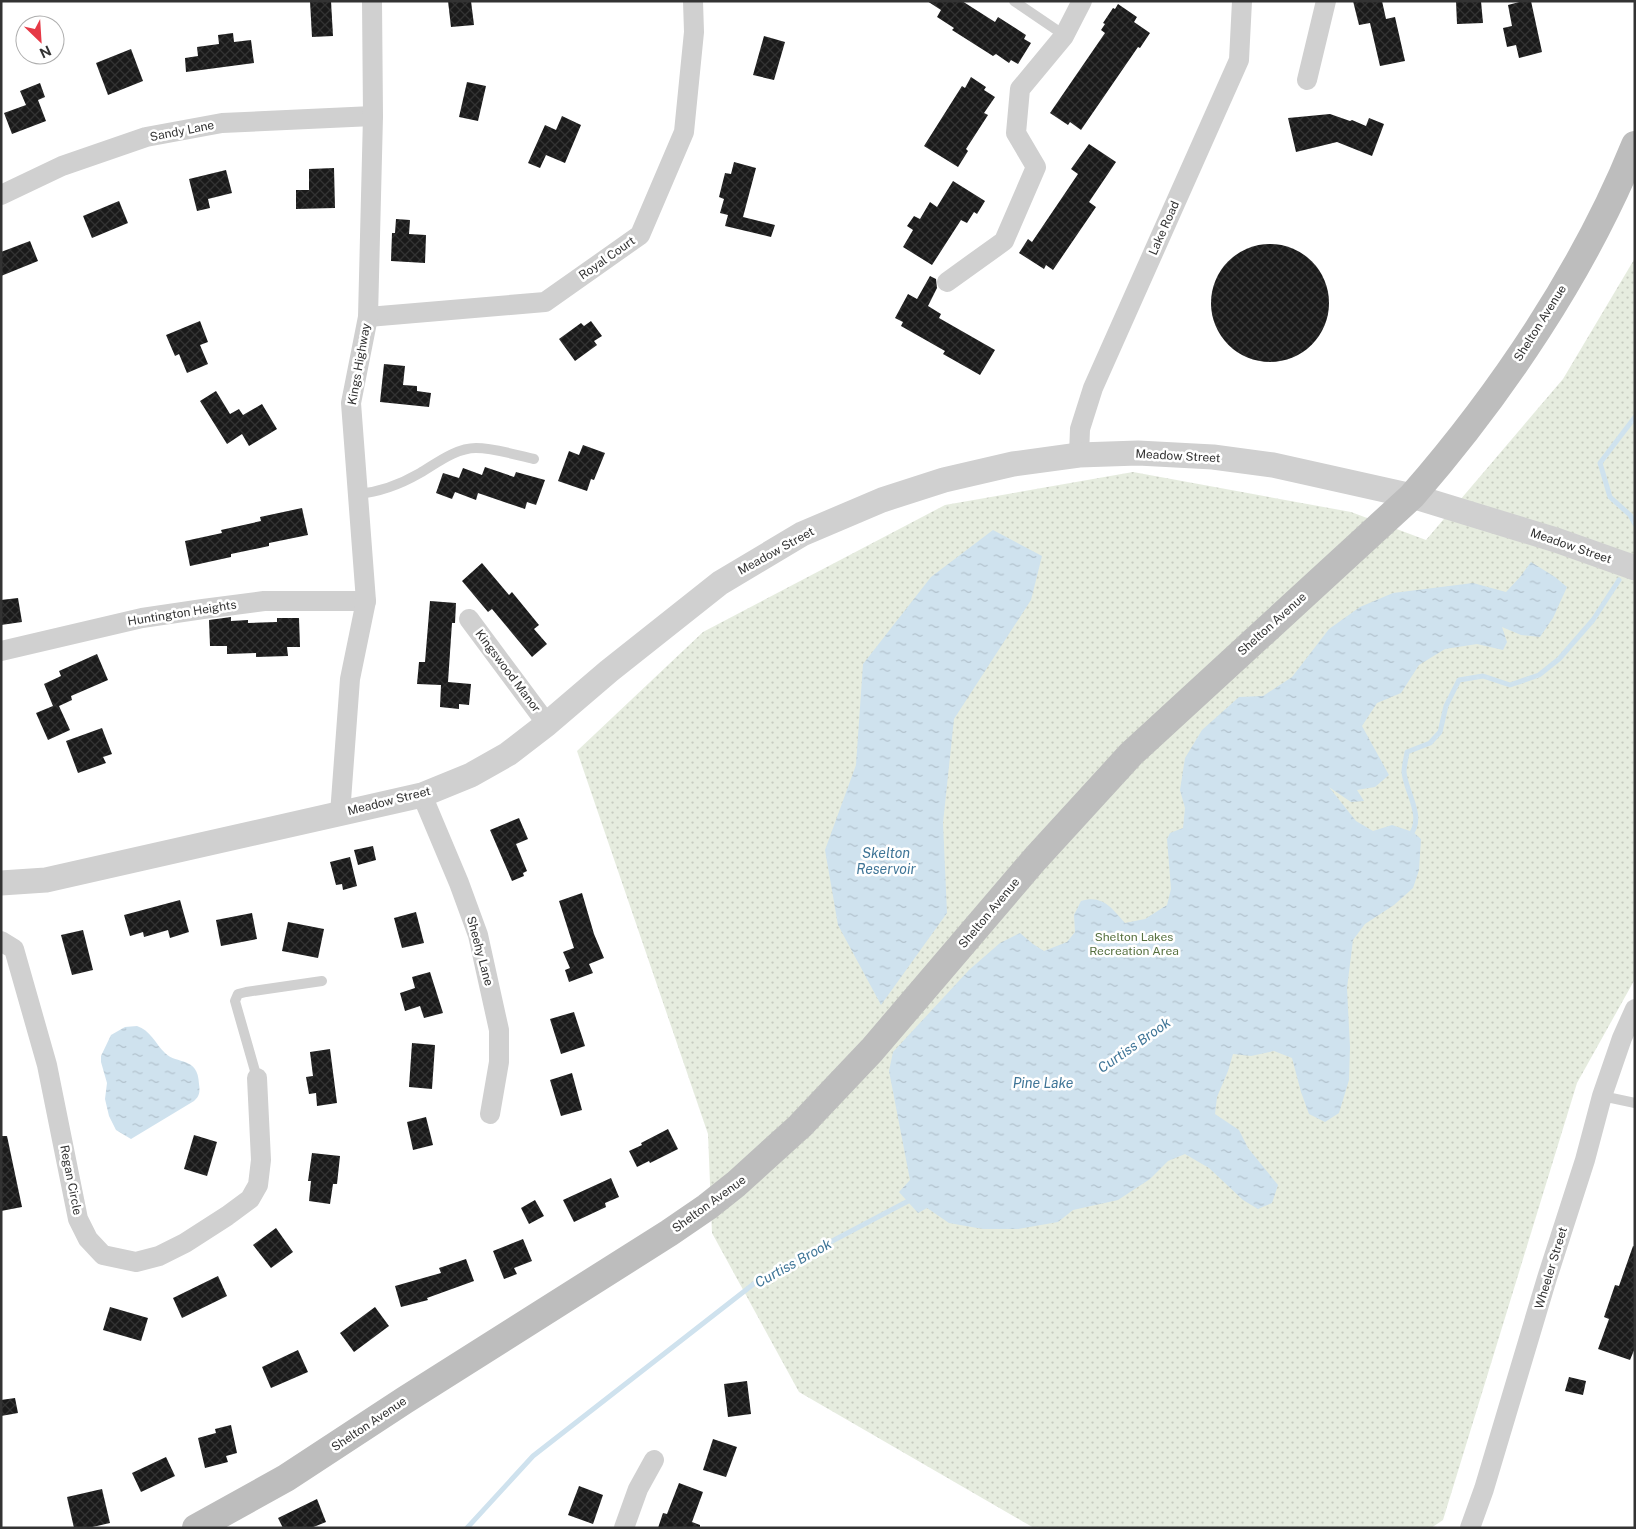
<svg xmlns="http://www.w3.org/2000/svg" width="1636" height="1529" viewBox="0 0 1636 1529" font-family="'Public Sans',sans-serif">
<defs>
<pattern id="park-dots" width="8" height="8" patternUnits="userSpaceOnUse" patternTransform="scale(1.25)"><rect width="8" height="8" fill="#e6ecdf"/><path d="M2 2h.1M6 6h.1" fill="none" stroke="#c6cbc0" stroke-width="1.8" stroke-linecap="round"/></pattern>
<pattern id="water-ripples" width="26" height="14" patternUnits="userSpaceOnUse" patternTransform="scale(1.25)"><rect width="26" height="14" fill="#cfe2ee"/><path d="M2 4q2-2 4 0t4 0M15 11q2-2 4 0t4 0" fill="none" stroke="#b2c2cd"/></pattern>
<pattern id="building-cross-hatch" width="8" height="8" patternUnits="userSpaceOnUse" patternTransform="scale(1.25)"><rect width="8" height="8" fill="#1a1a1a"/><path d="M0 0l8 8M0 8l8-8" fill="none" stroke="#333"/></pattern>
</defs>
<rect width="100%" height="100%" fill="#fff"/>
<path fill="url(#park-dots)" d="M1635,258V979L1577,1083L1443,1520L1431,1528H1034L799,1392L712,1233L708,1134L577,751L703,632L945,505L1133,472L1351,512L1426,540L1563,379Z"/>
<g fill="url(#water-ripples)">
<path d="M993,530L1042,556L1031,600L954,719L943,823L947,913L881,1005L838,925L825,850L856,765L863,664L931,577Z"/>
<path d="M1531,562L1555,577L1567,587L1553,618L1540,637L1521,635L1502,627L1507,642L1503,650L1477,644L1445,649L1419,665L1401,693L1377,703L1362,726L1389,775L1375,787L1357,790L1364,801L1351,802L1329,787L1356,821L1373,831L1392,825L1413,832L1421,839L1419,870L1413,888L1394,905L1365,924L1353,940L1347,988L1350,1047L1349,1080L1339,1113L1325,1122L1309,1114L1301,1092L1292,1058L1274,1051L1251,1056L1233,1054L1228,1071L1217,1097L1215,1114L1239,1130L1248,1148L1278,1185L1272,1203L1258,1209L1243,1200L1209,1168L1185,1154L1168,1161L1150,1179L1118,1200L1073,1210L1058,1222L1018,1229H983L949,1223L927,1208L918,1213L899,1192L910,1180L889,1071L893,1052L969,970L1000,943L1020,933L1033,944L1044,951L1067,942L1075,932L1074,915L1081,901C1102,894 1112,908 1125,923L1145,919L1167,905L1171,889L1167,839L1170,833L1183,828L1185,808L1180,790L1185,758L1202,730L1239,697L1263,696L1292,677L1329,629L1360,607L1393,593L1473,583L1506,592L1520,577Z"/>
<path d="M137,1026C150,1030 155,1043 165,1053C177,1065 198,1056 199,1084C200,1091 200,1096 194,1101L131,1139L116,1130L109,1116L105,1099L107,1083L101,1062V1056L111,1035L125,1027Z"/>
</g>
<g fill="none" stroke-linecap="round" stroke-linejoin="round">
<g stroke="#cfe2ee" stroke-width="5">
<path d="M1635,417L1600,463L1610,497L1630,515L1635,524"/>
<path d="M1409,837C1426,817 1406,794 1404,772C1404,766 1406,759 1407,752L1430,743L1440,732L1446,706L1459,680L1483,676L1510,685L1539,675L1559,659L1593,620L1619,580"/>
<path d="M467,1528L533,1456L760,1279L914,1198"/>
</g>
</g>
<g fill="url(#building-cross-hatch)">
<path d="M310,1H331L333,36L312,37Z"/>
<path d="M448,1H471L474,25L451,27Z"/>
<path d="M927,1H962L995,22L998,17L1026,35L1024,39L1031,43L1018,64L1011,60L1009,63L996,54L993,56L952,30L954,28L937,17L941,10Z"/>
<path d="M1353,1H1382L1386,19L1395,17L1405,61L1380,66L1370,23L1359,25Z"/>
<path d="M1456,1H1481L1483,23L1457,24Z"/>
<path d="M1523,1H1531L1542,52L1519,58L1516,45L1507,47L1503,28L1512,26L1508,5Z"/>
<path d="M1118,4L1137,17L1134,22L1150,33L1140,48L1138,47L1081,130L1070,122L1068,125L1050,113L1105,33L1101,30L1105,24L1103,23L1113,8L1115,9Z"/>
<path d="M233,33L234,42L251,40L254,63L186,72L185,58L198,56L197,47L219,44L218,35Z"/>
<path d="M764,36L785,42L774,80L753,75Z"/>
<path d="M131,49L143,81L108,95L96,63Z"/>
<path d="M971,77L986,87L984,90L995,97L984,113L988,115L966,149L968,151L958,167L924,146L962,86L965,88Z"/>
<path d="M467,82L486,86L478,121L459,117Z"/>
<path d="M40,83L45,97L38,100L46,121L12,134L4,113L26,105L20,91Z"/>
<path d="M1330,114L1350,121L1352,120L1366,126L1369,118L1384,124L1372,156L1337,142L1296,152L1288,118Z"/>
<path d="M562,116L581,125L565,163L546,155L540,168L528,163L545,125L556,130Z"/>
<path d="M1089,144L1116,162L1089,202L1096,207L1053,270L1046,265L1044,269L1019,253L1028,239L1032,242L1078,174L1071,169Z"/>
<path d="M734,162L756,168L743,217L775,225L771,237L725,226L728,215L720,213L724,199L719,197L725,173L731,174Z"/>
<path d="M334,168L335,208L296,209V190H309V169Z"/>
<path d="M226,170L232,193L208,199L210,208L197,211L189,179Z"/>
<path d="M953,181L985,201L977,214L974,212L967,223L961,220L932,265L903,247L913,230L907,226L914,216L920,219L930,202L937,207Z"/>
<path d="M119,201L128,223L92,238L83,216Z"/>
<path d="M396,219L410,220L409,234L426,235L425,263L391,261L392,233H395Z"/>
<path d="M30,241L38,261L1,276V252Z"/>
<circle cx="1270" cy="303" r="59"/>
<path d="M930,276L936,279L937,288L928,306L941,314L939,318L995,350L980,375L943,354L945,351L901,326L903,322L895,318L908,294L917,299Z"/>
<path d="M200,321L208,342L200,345L208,364L187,373L179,354L175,356L166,335Z"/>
<path d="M591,321L602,336L594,341L597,345L575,361L559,339L581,323L584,326Z"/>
<path d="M384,364L405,366L403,385L417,386V391L431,393L429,407L380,402Z"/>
<path d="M216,391L230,414L239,409L243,415L262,404L277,429L249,446L242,434L227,444L200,401Z"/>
<path d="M583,445L605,453L594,480L591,479L587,491L558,481L569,451L579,455Z"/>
<path d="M485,467L514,477L516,472L545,480L536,505L527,502L525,509L478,493L476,500L455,492L452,499L436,493L443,473L459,478L463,468L482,475Z"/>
<path d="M302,508L308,535L269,543V546L231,554V557L190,566L185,541L222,533L221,530L261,521L260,517Z"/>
<path d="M482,563L509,595L512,592L539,625L534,629L547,644L532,657L492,609L488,612L462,581Z"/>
<path d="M18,598L22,622L1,625V600Z"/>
<path d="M430,601L456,603L455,623H452L448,682L471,684L469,705L459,704V709L440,707L441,685L417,684L419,662H425Z"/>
<path d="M231,617V621L248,620V623L277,622V618H299L300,647H287L288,656L256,657V653L227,654V646H210L209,620Z"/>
<path d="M97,654L108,680L71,696L72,700L59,706L70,730L48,740L36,713L53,706L44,684L61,676L59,671Z"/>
<path d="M102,728L112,754L103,757L106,763L78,773L66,741Z"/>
<path d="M519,818L528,839L516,844L527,871L523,873L524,876L512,881L490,830Z"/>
<path d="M373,846L376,860L358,865L354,850Z"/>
<path d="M350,857L357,886L343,890L342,884L336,885L330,862Z"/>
<path d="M582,893L594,934L604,958L589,964L593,973L569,982L565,970L570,968L563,952L574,948L559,901Z"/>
<path d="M180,900L189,932L170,938L168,930L144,937L143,932L130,936L124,915Z"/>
<path d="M416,912L424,943L402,948L394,918Z"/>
<path d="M252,913L257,939L221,946L216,920Z"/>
<path d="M288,922L324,929L318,958L282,951Z"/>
<path d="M83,930L93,970L72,975L61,935Z"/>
<path d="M430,972L443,1013L424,1018L420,1006L405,1011L400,993L415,988L412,977Z"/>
<path d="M574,1012L585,1046L561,1054L550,1019Z"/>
<path d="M412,1043L435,1045L432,1089L409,1087Z"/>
<path d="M330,1049L337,1103L317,1106L316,1093L309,1094L306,1077L313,1076L310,1052Z"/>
<path d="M572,1073L582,1110L561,1116L550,1080Z"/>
<path d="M426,1117L433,1145L413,1150L407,1122Z"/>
<path d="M668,1129L678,1149L650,1163L649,1161L637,1167L629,1151L642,1145L641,1143Z"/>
<path d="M194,1135L217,1142L207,1176L184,1169Z"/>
<path d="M1,1136H7L22,1207L1,1211Z"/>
<path d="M312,1153L340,1156L337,1184H333L330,1204L309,1201L311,1181H308Z"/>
<path d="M611,1178L619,1197L605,1203L606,1207L574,1222L563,1200Z"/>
<path d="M535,1200L544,1216L529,1224L521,1208Z"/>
<path d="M276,1228L293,1252L271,1268L253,1245Z"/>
<path d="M523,1239L532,1261L514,1268L517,1274L504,1279L493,1251Z"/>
<path d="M1633,1246L1635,1247V1348L1630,1360L1598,1349L1609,1319L1604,1317L1615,1285L1619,1286Z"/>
<path d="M466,1259L474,1281L427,1298L428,1300L401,1307L395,1286L441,1273L439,1268Z"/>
<path d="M218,1276L227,1296L182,1318L173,1298Z"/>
<path d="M110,1307L148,1318L141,1341L103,1330Z"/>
<path d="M375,1307L389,1326L354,1352L340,1333Z"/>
<path d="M298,1350L308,1372L271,1388L262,1367Z"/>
<path d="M1569,1377L1586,1381L1583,1395L1565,1391Z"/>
<path d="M747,1381L751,1414L728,1417L724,1384Z"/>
<path d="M15,1398L18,1413L1,1416V1400Z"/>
<path d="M231,1425L237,1453L226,1456L228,1462L205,1468L198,1438L216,1433L215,1429Z"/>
<path d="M713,1439L737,1447L726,1477L703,1470Z"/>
<path d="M166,1457L175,1476L141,1492L132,1473Z"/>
<path d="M679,1483L703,1492L692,1522L700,1525V1528H658L663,1513L667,1514Z"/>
<path d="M579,1486L603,1495L593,1524L568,1515Z"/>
<path d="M102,1489L110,1523L88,1528H74L67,1497Z"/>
<path d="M317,1499L326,1522L311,1528H283L278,1518Z"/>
</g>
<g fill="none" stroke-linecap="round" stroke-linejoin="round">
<g stroke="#d0d0d0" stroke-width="10">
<path d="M1014,1L1064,35"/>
<path d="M358,494C380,492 401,484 420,473C437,463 456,448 476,448C494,448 516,455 534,459"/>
<path d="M257,1078L235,1001L238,994L246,992L322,981"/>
<path d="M1602,1096L1635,1103"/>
</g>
<g stroke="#d0d0d0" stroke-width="20">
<path d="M1307,80L1326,1"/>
<path d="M1,195L62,166L146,137L222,123L373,116"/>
<path d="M947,282L1004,241L1036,167L1016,133L1020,89L1064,36L1082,1"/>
<path d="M368,317L545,302L640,235L684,132L694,32L693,1"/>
<path d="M1079,455L1080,429L1093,388L1239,60L1242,1"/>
<path d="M469,619L547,724"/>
<path d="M1,651L142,618L203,609L264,601H366"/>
<path d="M422,795L459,883L478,935L499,1030V1062L490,1114"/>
<path d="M340,814L350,679L366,601L351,403L368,317L373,116L372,1"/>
<path d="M1,941L14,949L47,1065L78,1219L88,1239L103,1255L136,1262L159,1256L185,1243L227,1216L250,1199L258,1185L261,1160L257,1078"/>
<path d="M624,1528L638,1489L654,1460"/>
<path d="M1470,1528L1484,1489L1547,1278L1585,1160L1602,1096L1622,1038L1635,1009"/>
</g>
<path stroke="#d0d0d0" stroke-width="25" d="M1,883L46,880L422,795L471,775L508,754L547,724L609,671L720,583L802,534L882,500L944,480L1013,464L1079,455L1138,453L1213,457L1273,465L1412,496L1556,540L1635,568"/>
<path stroke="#bdbdbd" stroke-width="28" d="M196,1528L286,1478L405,1400L669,1233L707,1207L736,1184L800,1126L872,1050L1035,859L1131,754L1412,496C1501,394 1584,271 1635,145"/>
</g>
<g text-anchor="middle" stroke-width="5" stroke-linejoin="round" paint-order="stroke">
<g font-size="12" fill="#333" stroke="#fff">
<text transform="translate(182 131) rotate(-11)" y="4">Sandy Lane</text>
<text transform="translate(1164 228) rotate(-66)" y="4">Lake Road</text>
<text transform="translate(607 258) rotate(-35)" y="4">Royal Court</text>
<text transform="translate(1540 323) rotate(-58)" y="4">Shelton Avenue</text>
<text transform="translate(359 364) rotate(-80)" y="4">Kings Highway</text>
<text transform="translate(1178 456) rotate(3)" y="4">Meadow Street</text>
<text transform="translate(1571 546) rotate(19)" y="4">Meadow Street</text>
<text transform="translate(776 551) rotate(-29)" y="4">Meadow Street</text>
<text transform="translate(182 613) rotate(-9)" y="4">Huntington Heights</text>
<text transform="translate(1272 624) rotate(-42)" y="4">Shelton Avenue</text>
<text transform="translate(508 671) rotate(53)" y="4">Kingswood Manor</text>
<text transform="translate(389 801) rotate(-14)" y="4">Meadow Street</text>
<text transform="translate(989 913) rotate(-50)" y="4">Shelton Avenue</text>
<text transform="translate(480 951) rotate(75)" y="4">Sheehy Lane</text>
<text transform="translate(71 1180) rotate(79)" y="4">Regan Circle</text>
<text transform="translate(709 1204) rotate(-36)" y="4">Shelton Avenue</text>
<text transform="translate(1551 1268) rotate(-73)" y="4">Wheeler Street</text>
<text transform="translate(369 1424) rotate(-34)" y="4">Shelton Avenue</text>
</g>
<g font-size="12" fill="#56703f" stroke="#fff">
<text x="1134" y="941">Shelton Lakes<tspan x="1134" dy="14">Recreation Area</tspan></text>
</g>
<g font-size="14" font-style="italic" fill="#3f7597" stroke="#fff">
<text x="886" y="858">Skelton<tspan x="886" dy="16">Reservoir</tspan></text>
<text transform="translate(1134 1045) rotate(-35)" y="5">Curtiss Brook</text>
<text x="1043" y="1088">Pine Lake</text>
<text transform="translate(793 1263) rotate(-29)" y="5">Curtiss Brook</text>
</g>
</g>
<rect width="1636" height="1529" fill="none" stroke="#333333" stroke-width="5"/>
<g transform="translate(40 40) rotate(155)"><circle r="24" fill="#ffffff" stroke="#adadad"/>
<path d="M0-4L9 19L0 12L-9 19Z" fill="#e63946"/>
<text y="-8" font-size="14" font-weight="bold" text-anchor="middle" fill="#333333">N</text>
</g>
</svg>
